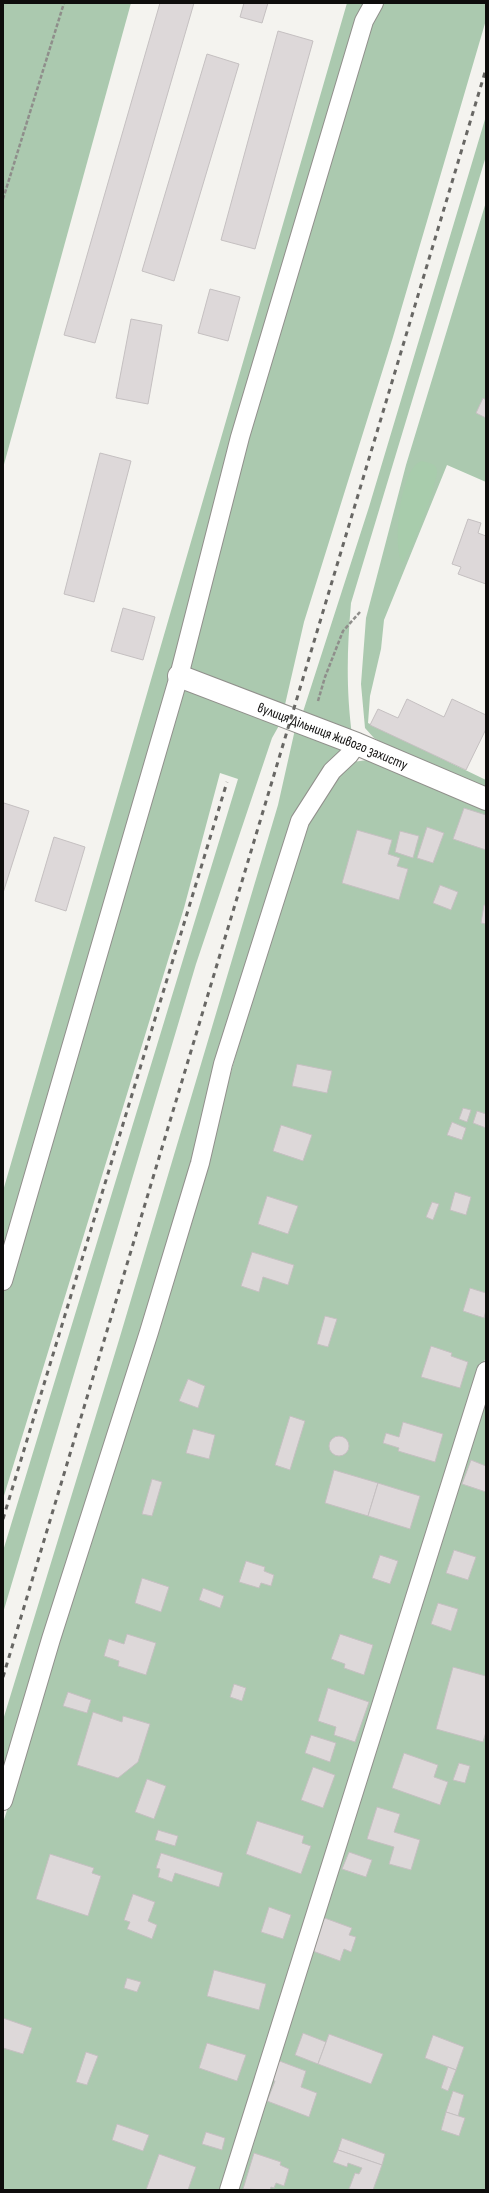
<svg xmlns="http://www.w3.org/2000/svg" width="489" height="2193" viewBox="0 0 489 2193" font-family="'Sofia Sans Condensed',sans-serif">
<rect width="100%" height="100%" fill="#f4f3ef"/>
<g fill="#abc9af">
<path d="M3,3H131L3,468Z"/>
<path d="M347,3H486V20L393,337L304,622L281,722L272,738L196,964L3,1613V1551L238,779L220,773L184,908L3,1499V1191Z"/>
<path d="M486,116V156L351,603C347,650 346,688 352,735L302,715L369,507Z"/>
<path d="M486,202V482L447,465L384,620L381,649L370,696L368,723L486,780V792L391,748L374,738L365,728L361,684L366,618L406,465Z"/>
<path d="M296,725L345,750L324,768L205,1116L3,1793V1720L119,1340L278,805Z"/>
<path d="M367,760L486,807V1356L424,1560L222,2190H3V1823L190,1218L287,873L313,810L336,777L353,762Z"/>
<path d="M486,1392V2190H233Z"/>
</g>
<path fill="#a8ccac" d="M422,461C428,463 436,463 437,470C439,481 410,557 402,563C392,546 400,466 422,461Z"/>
<g fill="#ddd8d9" stroke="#c5c0c1">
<path d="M160,3H194L95,343L64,335Z"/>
<path d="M244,3H268L262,23L240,17Z"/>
<path d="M278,31L313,41L255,249L221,240Z"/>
<path d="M207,54L239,64L174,281L142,271Z"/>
<path d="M210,289L240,297L228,341L198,333Z"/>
<path d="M131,319L162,325L148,404L116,398Z"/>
<path d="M483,398L486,400V418L476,413Z"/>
<path d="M100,453L131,461L94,602L64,594Z"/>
<path d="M468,519L481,523L478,533L486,536V584L458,574L461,567L452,564Z"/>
<path d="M123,608L155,617L143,660L111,651Z"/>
<path d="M407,699L444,717L452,699L486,715V729L466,770L370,725L378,709L398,718Z"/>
<path d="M4,803L29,811L3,893V805Z"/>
<path d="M464,808L486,815V850L453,839Z"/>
<path d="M427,827L444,833L433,863L417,858Z"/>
<path d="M357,830L392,840L388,854L400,858L397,866L408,869L399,900L342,883Z"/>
<path d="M400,831L419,836L413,858L395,852Z"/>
<path d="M54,837L85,847L66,911L35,901Z"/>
<path d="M440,885L458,892L451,910L433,903Z"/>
<path d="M484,905H486V924L481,923Z"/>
<path d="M297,1064L332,1071L327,1093L292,1086Z"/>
<path d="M463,1108L471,1110L467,1122L459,1119Z"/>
<path d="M477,1111L486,1114V1128L473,1123Z"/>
<path d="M452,1122L466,1128L462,1140L447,1135Z"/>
<path d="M281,1125L312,1135L303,1161L273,1151Z"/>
<path d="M455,1192L471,1197L466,1215L450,1210Z"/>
<path d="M267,1196L298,1206L288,1234L258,1224Z"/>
<path d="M432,1202L439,1204L433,1220L426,1217Z"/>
<path d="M252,1252L294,1265L288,1285L263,1277L259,1292L241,1286Z"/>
<path d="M470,1288L486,1293V1310L484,1318L463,1311Z"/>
<path d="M325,1316L337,1319L328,1347L317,1344Z"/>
<path d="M431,1346L452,1353L451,1356L468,1362L460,1388L421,1377Z"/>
<path d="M188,1379L205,1386L198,1408L179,1401Z"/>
<path d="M290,1416L305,1421L290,1470L275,1465Z"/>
<path d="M403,1422L443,1434L435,1462L398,1451L399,1448L383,1443L386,1433L399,1437Z"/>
<path d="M193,1429L215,1435L209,1459L186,1453Z"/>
<circle cx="339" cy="1446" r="10"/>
<path d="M471,1460L486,1466V1492L462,1484Z"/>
<path d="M334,1470L378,1483L368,1516L325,1503Z"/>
<path d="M152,1479L162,1482L152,1516L142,1514Z"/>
<path d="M378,1483L420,1496L410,1529L368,1516Z"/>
<path d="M454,1550L476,1557L468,1580L446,1573Z"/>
<path d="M380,1555L398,1561L390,1584L372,1578Z"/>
<path d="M246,1561L265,1567L264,1571L274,1575L271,1586L261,1583L259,1588L239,1582Z"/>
<path d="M142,1578L169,1587L161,1612L135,1603Z"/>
<path d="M203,1588L224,1596L220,1608L199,1600Z"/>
<path d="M438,1603L458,1609L451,1631L431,1624Z"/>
<path d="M127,1634L156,1643L146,1675L118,1666L119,1661L104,1656L109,1639L124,1644Z"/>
<path d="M340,1634L373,1645L364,1675L344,1668L345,1664L331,1659Z"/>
<path d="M453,1667L486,1676V1732L483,1742L436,1729Z"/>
<path d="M234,1684L246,1688L242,1701L230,1697Z"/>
<path d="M328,1688L369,1702L355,1742L334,1735L336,1727L318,1721Z"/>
<path d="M68,1692L91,1700L87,1713L63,1706Z"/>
<path d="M93,1712L122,1722L123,1716L150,1724L138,1762L118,1778L77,1765Z"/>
<path d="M311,1735L336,1743L330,1762L305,1753Z"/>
<path d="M404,1753L438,1765L434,1777L448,1782L440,1805L392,1788Z"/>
<path d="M459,1763L470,1766L465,1783L453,1780Z"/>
<path d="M313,1767L335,1775L323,1808L301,1800Z"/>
<path d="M147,1779L166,1786L154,1819L135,1812Z"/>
<path d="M377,1807L400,1814L394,1832L420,1840L411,1870L389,1864L394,1847L367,1839Z"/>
<path d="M257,1821L304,1836L302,1843L311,1846L301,1874L246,1854Z"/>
<path d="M158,1830L178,1836L175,1846L155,1840Z"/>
<path d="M349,1852L372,1860L366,1877L342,1869Z"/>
<path d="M161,1853L223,1873L219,1887L175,1873L172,1882L158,1877L160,1869L156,1868Z"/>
<path d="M50,1854L94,1868L92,1873L101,1876L88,1916L36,1899Z"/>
<path d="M133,1894L155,1902L148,1921L157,1925L152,1939L127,1929L130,1922L124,1920Z"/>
<path d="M269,1907L291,1915L283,1939L261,1932Z"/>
<path d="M322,1917L352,1928L349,1935L356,1937L351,1952L344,1949L340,1961L310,1950Z"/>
<path d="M214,1970L266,1984L259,2010L207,1996Z"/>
<path d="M127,1978L141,1982L137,1992L124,1988Z"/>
<path d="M3,2018L32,2028L23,2054L3,2048Z"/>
<path d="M303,2033L326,2042L318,2064L295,2055Z"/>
<path d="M329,2034L383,2054L371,2084L318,2064Z"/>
<path d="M433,2035L464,2047L456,2070L425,2058Z"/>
<path d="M207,2043L246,2055L237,2081L199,2068Z"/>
<path d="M86,2052L98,2056L87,2085L76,2082Z"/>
<path d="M277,2060L306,2071L301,2087L317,2093L309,2117L267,2101L275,2081L269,2080Z"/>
<path d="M448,2067L456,2070L448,2091L441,2088Z"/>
<path d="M453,2091L464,2095L458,2116L446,2112Z"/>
<path d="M446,2112L465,2118L459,2136L441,2130Z"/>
<path d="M117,2124L149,2135L143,2151L112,2140Z"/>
<path d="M206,2132L225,2138L222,2150L202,2144Z"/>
<path d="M342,2138L385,2154L382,2165L338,2150Z"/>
<path d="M338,2150L382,2165L373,2190L349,2189L355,2173L359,2174L362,2168L348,2163L347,2167L333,2162Z"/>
<path d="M254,2153L281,2162L280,2165L289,2169L284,2186L276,2183L274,2188L271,2187L270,2190L243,2189Z"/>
<path d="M159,2154L196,2167L188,2190H146Z"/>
</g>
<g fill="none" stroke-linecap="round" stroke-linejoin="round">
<g stroke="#91908c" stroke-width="20">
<g id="service">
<path d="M3,1281L179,676L240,437L364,21L374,3"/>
<path d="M3,1801L51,1639L149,1332L200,1163L223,1064L300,821L332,771L349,755L357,744"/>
<path d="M229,2190L486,1371"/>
</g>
</g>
<g stroke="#91908c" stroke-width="24">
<g id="minor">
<path id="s1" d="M179,676L357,744L486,799"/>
</g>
</g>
<g stroke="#8f8e8b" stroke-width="2.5" stroke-dasharray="4 2" stroke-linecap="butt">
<path d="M3,199L64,3"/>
<path d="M318,701L325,677L343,631L360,612"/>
</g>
<use href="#service" stroke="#fff" stroke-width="18"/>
<use href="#minor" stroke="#fff" stroke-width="22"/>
<g stroke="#686764" stroke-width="3" stroke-dasharray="5 5" stroke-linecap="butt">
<path d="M3,1519L227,782"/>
<path d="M3,1677L486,69"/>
</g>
</g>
<g text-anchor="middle" stroke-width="3" stroke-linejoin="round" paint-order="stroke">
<g font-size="14" fill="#0e0d0c" stroke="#fff">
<text dy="5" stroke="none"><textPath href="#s1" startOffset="165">вулиця Дільниця живого захисту</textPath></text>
</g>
</g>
<rect width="489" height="2193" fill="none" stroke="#0e0d0c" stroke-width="8"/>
</svg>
